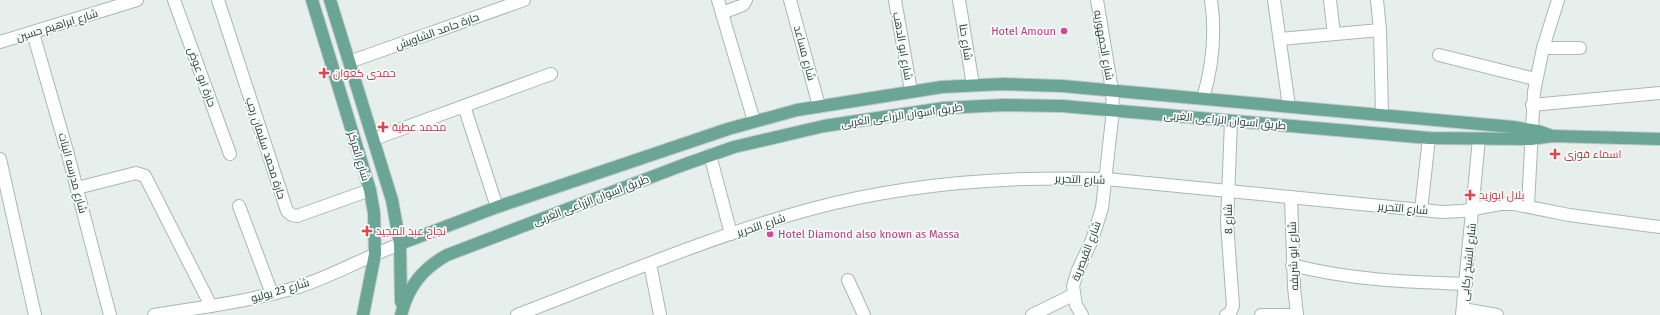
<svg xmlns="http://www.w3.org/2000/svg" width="1660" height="315" viewBox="0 0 1660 315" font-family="'Fira Sans',Cairo,sans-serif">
<rect width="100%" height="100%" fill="#e6efeb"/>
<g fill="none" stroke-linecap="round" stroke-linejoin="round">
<g stroke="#a8b8b2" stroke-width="14">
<g id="minor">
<path d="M174,0L230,154"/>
<path d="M218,0L287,211L292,215L297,216L370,190"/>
<path d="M718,0L754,121"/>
<path d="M790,0L819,106"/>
<path d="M895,0L911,91"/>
<path d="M959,0L973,85"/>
<path d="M1274,0L1289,106"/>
<path d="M1330,0L1334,34"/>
<path d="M1377,0L1380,30L1382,114"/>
<path d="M722,13L743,5L746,0"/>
<path d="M33,33L67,151L110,315"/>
<path d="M1280,39L1380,30"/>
<path d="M0,42L137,0"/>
<path d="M1543,48H1580"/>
<path d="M1439,55L1535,79"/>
<path d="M349,62L524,0"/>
<path d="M1203,98C1213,65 1216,34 1211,0"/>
<path d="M1532,105L1660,93"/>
<path d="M464,106L497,207"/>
<path d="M374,139L551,74"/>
<path d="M710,155L731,234"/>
<path d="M0,159L35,315"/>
<path d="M77,188L136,173L145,176L211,306"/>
<path d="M1291,197L1294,287L1297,315"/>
<path d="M1528,205L1534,92L1543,48L1558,0"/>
<path d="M239,206L272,294"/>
<path d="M1421,210L1429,138"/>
<path d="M650,264L660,315"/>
<path d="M1292,265C1350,280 1407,282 1466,284"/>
<path d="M848,280L864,315"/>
<path d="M1463,309L1497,315"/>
<path d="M154,315C203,307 251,301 298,287C333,276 365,257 400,244"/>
<path d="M517,315C614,278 711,236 811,209C908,183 1007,176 1106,179L1442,212L1463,211L1500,204H1514L1569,215L1660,227"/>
<path d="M1032,315L1073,295"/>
<path d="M1082,315L1076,305L1073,286L1078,270L1092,240L1102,208L1113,110L1112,90L1097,0"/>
<path d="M1226,315L1230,313L1233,306L1227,223L1231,121"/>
<path d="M1261,315H1297"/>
<path d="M1462,315L1479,139"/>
</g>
</g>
<g stroke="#c2cac8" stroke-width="14">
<g id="major">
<path d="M312,0L370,190L374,213L375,254L363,315"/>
<path d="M330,0L392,200L400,244L401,302"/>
<path d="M400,244L497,207L728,129L797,110L942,87L1003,84L1062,86L1513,127L1538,131L1552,136"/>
<path d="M401,315C408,287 422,269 447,255L683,165L734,147L824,126L944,108L1004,105L1062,106L1429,138L1531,139L1552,136L1660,139"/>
</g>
</g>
<use href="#minor" stroke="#fff" stroke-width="12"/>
<use href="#major" stroke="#6aa596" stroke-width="12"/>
</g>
<g fill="#d1479c" stroke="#f7fbf9" stroke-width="1.5">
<circle cx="1064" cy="31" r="4"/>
<circle cx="770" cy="234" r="4"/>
</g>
<g fill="#e0444e" stroke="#f7fbf9" stroke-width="1.5">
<path d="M322 67h4v4h4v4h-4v4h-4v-4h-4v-4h4z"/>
<path d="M381 121h4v4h4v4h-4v4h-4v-4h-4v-4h4z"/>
<path d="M1553 148h4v4h4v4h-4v4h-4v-4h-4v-4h4z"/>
<path d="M1468 189h4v4h4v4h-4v4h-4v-4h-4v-4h4z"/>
<path d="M365 225h4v4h4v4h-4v4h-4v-4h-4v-4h4z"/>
</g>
<g text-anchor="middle" stroke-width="3.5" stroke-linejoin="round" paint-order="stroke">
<g font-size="11" fill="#24423a" stroke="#f7fbf9">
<text transform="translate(57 25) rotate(-17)" y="4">شارع ابراهيم حسين</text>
<text transform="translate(437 31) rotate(-20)" y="4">حارة حامد الشاويش</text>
<text transform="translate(966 42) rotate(81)" y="4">شارع حنا</text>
<text transform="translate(1104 45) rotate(80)" y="4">شارع الجمهوريه</text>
<text transform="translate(903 46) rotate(80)" y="4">شارع ابو الدهب</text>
<text transform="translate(805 53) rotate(75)" y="4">شارع مساعد</text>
<text transform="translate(202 77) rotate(70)" y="4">حارة ابو عوض</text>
<text transform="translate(902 115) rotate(-8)" y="4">طريق اسوان الزراعى الغربى</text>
<text transform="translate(1225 120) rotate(5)" y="4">طريق اسوان الزراعى الغربى</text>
<text transform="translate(266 148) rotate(72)" y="4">حارة محمد سليمان رجب</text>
<text transform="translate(359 156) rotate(73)" y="4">شارع المركز</text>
<text transform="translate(73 173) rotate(75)" y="4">شارع مدرسه البنات</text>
<text transform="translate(1080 179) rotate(2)" y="4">شارع التحرير</text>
<text transform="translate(591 200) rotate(-21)" y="4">طريق اسوان الزراعى الغربى</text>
<text transform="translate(1403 208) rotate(5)" y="4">شارع التحرير</text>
<text transform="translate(1228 219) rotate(-91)" y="4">شارع 8</text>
<text transform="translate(761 225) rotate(-18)" y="4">شارع التحرير</text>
<text transform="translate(1086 251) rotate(-69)" y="4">شارع القيصرية</text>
<text transform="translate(1293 256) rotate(-92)" y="4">شارع ابو شريفه</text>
<text transform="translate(1468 262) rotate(-84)" y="4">شارع الشيخ ركابى</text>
<text transform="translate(280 290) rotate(-16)" y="4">شارع 23 يوليو</text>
</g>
<g font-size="11" fill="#b23c85" stroke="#f7fbf9" text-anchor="end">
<text x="1056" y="35">Hotel Amoun</text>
<text x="778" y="238" text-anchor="start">Hotel Diamond also known as Massa</text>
</g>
<g font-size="11" fill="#be3a42" stroke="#f7fbf9" text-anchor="start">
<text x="333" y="77">حمدى كعوان</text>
<text x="392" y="131">محمد عطية</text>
<text x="1564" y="158">اسماء فوزى</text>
<text x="1479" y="199">بلال ابوزيد</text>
<text x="376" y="235">نجاح عبد المجيد</text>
</g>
</g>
</svg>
